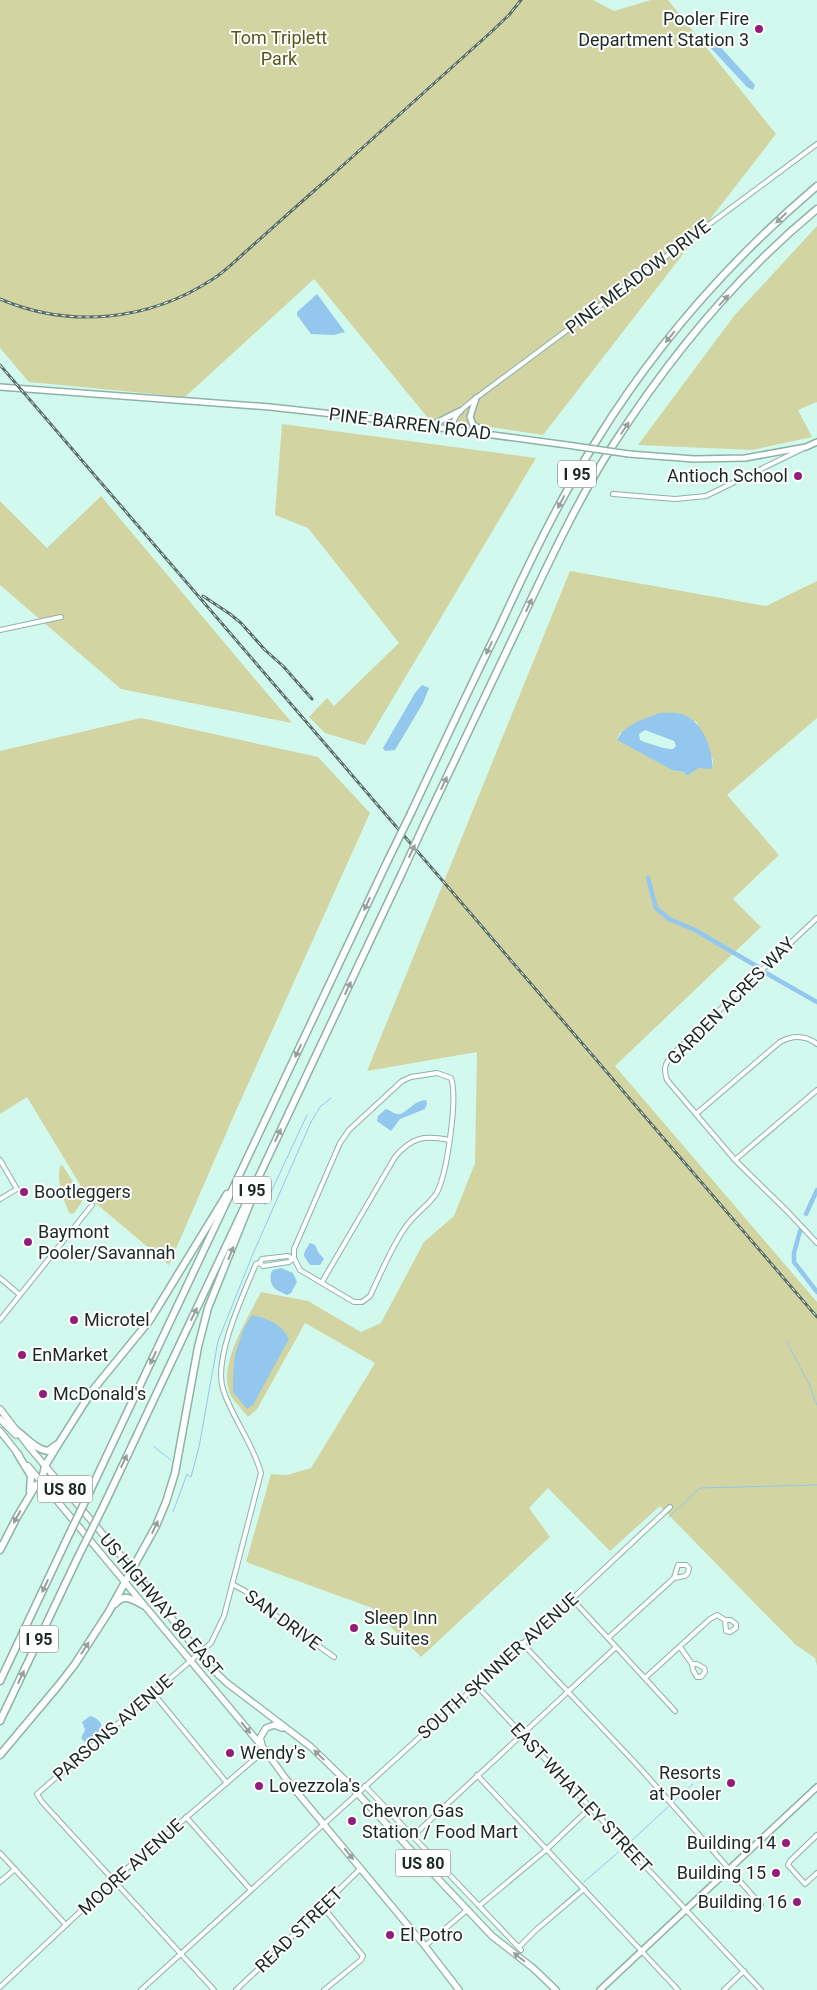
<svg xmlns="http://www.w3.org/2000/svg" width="817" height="1990" viewBox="0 0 817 1990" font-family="Roboto,sans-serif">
<rect width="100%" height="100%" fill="#d2f9ee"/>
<g fill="#d2d5a2" fill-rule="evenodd">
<path d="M0,0H593L614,11L651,0H668L776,134L543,435L428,418L314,279L185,397L29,382L0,348Z"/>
<path d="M817,226V402L798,410L812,437L752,450L638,445L734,316Z"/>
<path d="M282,424L536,458L365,745L325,733L309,717L327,698L334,706L399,643L308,528L275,515Z"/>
<path d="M101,496L292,723L121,689L0,585V501L47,548Z"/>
<path d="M570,571L766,606L817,581V718L727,795L779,855L733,899L761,927L615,1066L817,1302V1666L815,1658L796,1645L777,1626L660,1506L610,1551L548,1488L529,1508L550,1537L421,1657L372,1608L246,1562L271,1474L287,1475L311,1468L375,1363L305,1323L257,1409L248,1417C243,1410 235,1403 231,1396C216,1367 248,1318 261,1292L308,1301L361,1332L381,1323L424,1242L454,1216L475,1163L477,1052L367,1071ZM696,721L713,760L712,768H699L687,776L684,772L672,770L617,739L620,733Z"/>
<path d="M141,718L318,757L370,813L231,1122L169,1265L87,1196L27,1097L0,1114V751Z"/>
<path d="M61,1165L63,1166L82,1196V1202L74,1213L70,1214C64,1203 55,1176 61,1165Z"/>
</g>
<g fill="#94c7ed" fill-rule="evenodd">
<path d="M712,41H715L755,85L753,90L747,87L708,45Z"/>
<path d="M317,294L345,332L334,335L311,334L297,315V312Z"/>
<path d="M422,685L429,688L423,703L395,750L385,751L383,748L415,693Z"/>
<path d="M660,713C667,713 677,712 684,715C702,721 714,751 712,769L699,768L687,776L684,772L672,770L617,740C625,724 644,719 660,713ZM645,730L674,741L676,746L673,749C667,750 646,743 640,740L639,734Z"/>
<path d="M426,1100L427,1104L425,1109L400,1119L391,1131L377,1121L378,1116L386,1109C390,1110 392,1113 397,1114C406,1116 411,1101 426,1100Z"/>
<path d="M310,1243L315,1245L318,1252L324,1259L320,1265H310C302,1253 302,1256 310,1243Z"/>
<path d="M281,1268L293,1273L297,1282L291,1293L287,1295C275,1290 269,1287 271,1273L273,1270Z"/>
<path d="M252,1315C267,1318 282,1324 289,1339L253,1405L247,1409L233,1392V1373L235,1355L243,1330Z"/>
<path d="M90,1716C96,1717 102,1722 102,1728L86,1743L81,1738L85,1730L82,1722Z"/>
</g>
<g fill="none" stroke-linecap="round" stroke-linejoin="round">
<g stroke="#94c7ed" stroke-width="1">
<path d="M265,1205L307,1115"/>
<path d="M787,1342L809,1384L817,1405"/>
<path d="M154,1447L171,1460"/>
<path d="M173,1512L187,1474L191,1477L199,1447L218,1341L252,1256L311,1122L320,1107L331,1098"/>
<path d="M669,1517L700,1488L817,1485"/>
<path d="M673,1802L693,1784"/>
<path d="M629,1843L668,1807"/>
<path d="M584,1882L623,1848"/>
<path d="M551,1914L579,1889"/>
</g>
<g stroke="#94c7ed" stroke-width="4.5">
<path d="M648,878L656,908L669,919L695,930L758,967"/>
<path d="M766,973L817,1002"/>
<path d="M806,1214L817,1190"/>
<path d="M800,1231L794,1253V1262L817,1292"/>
</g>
<g stroke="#8db2a8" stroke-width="6">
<g id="street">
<path d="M452,429C453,414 465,407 476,398L817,144"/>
<path d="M613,494L675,499L706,496L802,449"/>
<path d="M0,630L61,617"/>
<path d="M817,918L673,1054C665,1063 663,1068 667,1080L735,1160L788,1212L817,1243"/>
<path d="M437,1073L451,1078C458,1097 447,1176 436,1194C427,1207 413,1215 405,1228C392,1246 380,1275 370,1296L362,1302H354L300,1270L294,1258V1249L340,1143L349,1130L402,1081L411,1077Z"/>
<path d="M696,1114L780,1042C793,1035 805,1035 817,1044"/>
<path d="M0,1160L17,1189L0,1199"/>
<path d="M735,1160L817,1090"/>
<path d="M260,1263L262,1259L288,1256L292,1258"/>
<path d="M0,1278L20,1295"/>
<path d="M322,1282L395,1157C412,1137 424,1135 449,1140"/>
<path d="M0,1320L92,1205"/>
<path d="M232,1584L245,1591L259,1604L334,1657"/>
<path d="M572,1599L675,1711"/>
<path d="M608,1638L674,1578L678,1565H686L689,1568L688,1573L685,1576L674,1578"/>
<path d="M522,1643L639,1767L761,1905"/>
<path d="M680,1647L692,1664L693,1670L697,1677H701L705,1672L704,1668L697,1664H692"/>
<path d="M645,1678L710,1619L717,1615L725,1620L726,1631L730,1632L736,1628V1624L731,1620H725"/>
<path d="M476,1685L761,1990"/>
<path d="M153,1693L227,1783"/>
<path d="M477,1775L678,1990"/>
<path d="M365,1786L521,1950"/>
<path d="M186,1817L251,1890"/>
<path d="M414,1835L616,1647"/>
<path d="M817,1835L790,1861L788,1865L805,1884L817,1873"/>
<path d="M0,1853L66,1925"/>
<path d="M0,1882L15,1869"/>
<path d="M479,1906L546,1850L590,1808"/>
<path d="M323,1907L363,1956L361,1960L324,1990"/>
<path d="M425,1946L467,1910"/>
<path d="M519,1947L537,1929L584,1889"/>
<path d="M0,1987L117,1877L265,1750"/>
<path d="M141,1990L572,1599L670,1507"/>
<path d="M214,1990L42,1802L37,1794L211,1643L224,1616L261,1473C253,1443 232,1418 223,1389C213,1358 244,1293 256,1264L260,1263L263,1266L289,1262L294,1258"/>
<path d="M236,1990L270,1958L361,1868"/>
<path d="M724,1990L744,1971"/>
</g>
</g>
<g stroke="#8db2a8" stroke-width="8">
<g id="secondary">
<path d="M0,387L270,407L351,416L567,445"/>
<path d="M476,398L470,417L473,425L484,431"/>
<path d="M430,426L460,411"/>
<path d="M629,454L694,459L745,458L806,447L817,442"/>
<path d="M600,1990L817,1787"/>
</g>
</g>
<g stroke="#8db2a8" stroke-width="8">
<g id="primary">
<path d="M0,1409L30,1448L139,1577L210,1667L227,1683L311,1747L343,1778L492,1936L533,1968L556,1990"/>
<path d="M0,1419L16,1435"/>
<path d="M0,1431L19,1455"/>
<path d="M28,1466L265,1750L286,1779L425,1946L459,1990"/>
<path d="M262,1745L260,1738L266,1728L274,1725L282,1728"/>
</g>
</g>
<g stroke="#8db2a8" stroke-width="9">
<g id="highway">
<path d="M411,813C440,751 469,689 499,628C528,565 558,502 595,443C654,347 731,259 817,186"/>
<path d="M423,827C456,759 488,691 520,623C549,562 577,501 613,445C669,358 737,275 817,209"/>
<path d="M17,1431C27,1438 35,1449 48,1451L56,1445"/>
<path d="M17,1453L31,1476L30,1491"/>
<path d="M45,1488L43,1475L45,1466L59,1443L92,1391L150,1320L227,1194"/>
<path d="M91,1489L388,860"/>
<path d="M104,1505L401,875"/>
<path d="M0,1550L17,1517L36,1485C46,1479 54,1483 63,1487"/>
<path d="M115,1604C124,1593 132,1599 143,1605"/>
<path d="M0,1681L66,1541"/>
<path d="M0,1721L78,1557"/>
<path d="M0,1755L58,1686L75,1664L108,1613L156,1526L166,1502L175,1473L198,1347L208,1308L252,1198"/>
</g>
</g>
<use href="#street" stroke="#fff" stroke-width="4"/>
<use href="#secondary" stroke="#fff" stroke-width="5"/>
<use href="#primary" stroke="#fff" stroke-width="5.5"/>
<use href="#highway" stroke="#fff" stroke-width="6"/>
<g stroke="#586f68" stroke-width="3">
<g id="rail">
<path d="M0,299C70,329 149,321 213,279C227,270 238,258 251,247C277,224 303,200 330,177C383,129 437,81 490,33L509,15L521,0"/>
<path d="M0,365L817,1317"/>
<path d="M203,596L230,614L241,623L265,650L283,666L312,699"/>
</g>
</g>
<use href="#rail" stroke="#fff" stroke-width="1" stroke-dasharray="4" stroke-linecap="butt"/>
<g stroke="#8db2a8" stroke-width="8" stroke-linecap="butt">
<path id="secondary-bridge" d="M567,445L629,454"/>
</g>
<g stroke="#8db2a8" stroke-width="9" stroke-linecap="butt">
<g id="highway-bridge">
<path d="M388,860L411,813"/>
<path d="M401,875L423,827"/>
<path d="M66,1541L91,1489"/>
<path d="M78,1557L104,1505"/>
</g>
</g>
<use href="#secondary-bridge" stroke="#fff" stroke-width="5"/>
<use href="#highway-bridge" stroke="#fff" stroke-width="6"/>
</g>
<defs><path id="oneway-solid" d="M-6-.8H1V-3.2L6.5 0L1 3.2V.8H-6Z" transform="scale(1.25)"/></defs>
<g fill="#989f9d">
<use href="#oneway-solid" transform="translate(781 218) rotate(136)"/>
<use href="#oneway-solid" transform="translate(724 300) rotate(-48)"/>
<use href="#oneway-solid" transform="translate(670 337) rotate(130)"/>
<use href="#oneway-solid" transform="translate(625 428) rotate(-56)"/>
<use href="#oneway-solid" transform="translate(561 502) rotate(118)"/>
<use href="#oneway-solid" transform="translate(529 605) rotate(-65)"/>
<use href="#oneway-solid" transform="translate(489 648) rotate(115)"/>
<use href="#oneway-solid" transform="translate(444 783) rotate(-65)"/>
<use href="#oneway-solid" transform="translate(412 851) rotate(-65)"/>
<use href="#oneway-solid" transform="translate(367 904) rotate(115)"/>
<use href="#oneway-solid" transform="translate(348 988) rotate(-65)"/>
<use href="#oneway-solid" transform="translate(298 1051) rotate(115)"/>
<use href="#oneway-solid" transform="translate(278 1135) rotate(-65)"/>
<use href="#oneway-solid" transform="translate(231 1253) rotate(-68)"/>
<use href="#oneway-solid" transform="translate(194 1314) rotate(-65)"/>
<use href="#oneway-solid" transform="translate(153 1358) rotate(115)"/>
<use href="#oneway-solid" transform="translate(124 1461) rotate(-65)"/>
<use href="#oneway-solid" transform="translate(17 1517) rotate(119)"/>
<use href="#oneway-solid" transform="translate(155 1527) rotate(-65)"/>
<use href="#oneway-solid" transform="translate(45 1586) rotate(115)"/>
<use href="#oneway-solid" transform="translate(85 1648) rotate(-57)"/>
<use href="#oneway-solid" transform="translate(21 1677) rotate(-65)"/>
<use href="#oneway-solid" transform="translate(246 1728) rotate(50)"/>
<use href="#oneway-solid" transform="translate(319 1755) rotate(-136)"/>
<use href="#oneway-solid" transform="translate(349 1854) rotate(51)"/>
<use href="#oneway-solid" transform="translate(519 1957) rotate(-142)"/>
</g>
<g fill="#931d7b" stroke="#fff" stroke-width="2">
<circle cx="759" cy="29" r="5"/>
<circle cx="798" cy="476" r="5"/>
<circle cx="24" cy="1192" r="5"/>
<circle cx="28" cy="1242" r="5"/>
<circle cx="74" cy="1320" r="5"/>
<circle cx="22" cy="1355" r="5"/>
<circle cx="43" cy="1394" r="5"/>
<circle cx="354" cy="1628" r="5"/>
<circle cx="230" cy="1753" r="5"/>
<circle cx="731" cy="1783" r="5"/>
<circle cx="259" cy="1786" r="5"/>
<circle cx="352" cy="1821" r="5"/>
<circle cx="786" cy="1843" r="5"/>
<circle cx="776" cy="1873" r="5"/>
<circle cx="797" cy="1902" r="5"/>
<circle cx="390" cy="1935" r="5"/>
</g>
<g text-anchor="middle" stroke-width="4" stroke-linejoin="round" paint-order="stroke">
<g fill="#fff" stroke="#5f6966" stroke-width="1">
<rect x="558" y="460.5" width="38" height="27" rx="4"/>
<rect x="233" y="1176.5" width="38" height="27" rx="4"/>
<rect x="37.5" y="1475.5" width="55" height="27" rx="4"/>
<rect x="20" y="1625.5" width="38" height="27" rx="4"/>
<rect x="395.5" y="1849.5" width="55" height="27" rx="4"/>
</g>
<g font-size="16" font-weight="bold" fill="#1a2925">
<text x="577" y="480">I 95</text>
<text x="252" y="1196">I 95</text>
<text x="65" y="1495">US 80</text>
<text x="39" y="1645">I 95</text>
<text x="423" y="1869">US 80</text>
</g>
<g font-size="18" fill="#1a2925" stroke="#fff" text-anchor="start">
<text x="749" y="25" text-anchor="end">Pooler Fire<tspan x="749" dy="21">Department Station 3</tspan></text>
<text x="788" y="482" text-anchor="end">Antioch School</text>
<text x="34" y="1198">Bootleggers</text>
<text x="38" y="1238">Baymont<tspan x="38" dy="21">Pooler/Savannah</tspan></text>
<text x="84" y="1326">Microtel</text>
<text x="32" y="1361">EnMarket</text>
<text x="53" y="1400">McDonald's</text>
<text x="364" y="1624">Sleep Inn<tspan x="364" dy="21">&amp; Suites</tspan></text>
<text x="240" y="1759">Wendy's</text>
<text x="721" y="1779" text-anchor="end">Resorts<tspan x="721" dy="21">at Pooler</tspan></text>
<text x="269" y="1792">Lovezzola's</text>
<text x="362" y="1817">Chevron Gas<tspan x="362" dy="21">Station / Food Mart</tspan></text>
<text x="776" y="1849" text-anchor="end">Building 14</text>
<text x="766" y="1879" text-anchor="end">Building 15</text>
<text x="787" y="1908" text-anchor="end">Building 16</text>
<text x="400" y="1941">El Potro</text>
</g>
<g font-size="18" fill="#565717" stroke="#fff">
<text x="279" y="44">Tom Triplett<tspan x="279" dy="21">Park</tspan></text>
</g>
<g font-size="18" fill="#1a2925" stroke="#fff">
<text transform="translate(638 277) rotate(-37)" y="6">PINE MEADOW DRIVE</text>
<text transform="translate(410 424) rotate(7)" y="6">PINE BARREN ROAD</text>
<text transform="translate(731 1001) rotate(-45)" y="6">GARDEN ACRES WAY</text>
<text transform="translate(161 1605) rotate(50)" y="6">US HIGHWAY 80 EAST</text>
<text transform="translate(283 1620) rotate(36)" y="6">SAN DRIVE</text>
<text transform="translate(498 1666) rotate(-42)" y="6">SOUTH SKINNER AVENUE</text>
<text transform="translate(113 1728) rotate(-41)" y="6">PARSONS AVENUE</text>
<text transform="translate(581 1798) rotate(47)" y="6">EAST WHATLEY STREET</text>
<text transform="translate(131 1867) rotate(-42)" y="6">MOORE AVENUE</text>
<text transform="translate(299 1930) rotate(-44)" y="6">READ STREET</text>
</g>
</g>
</svg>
